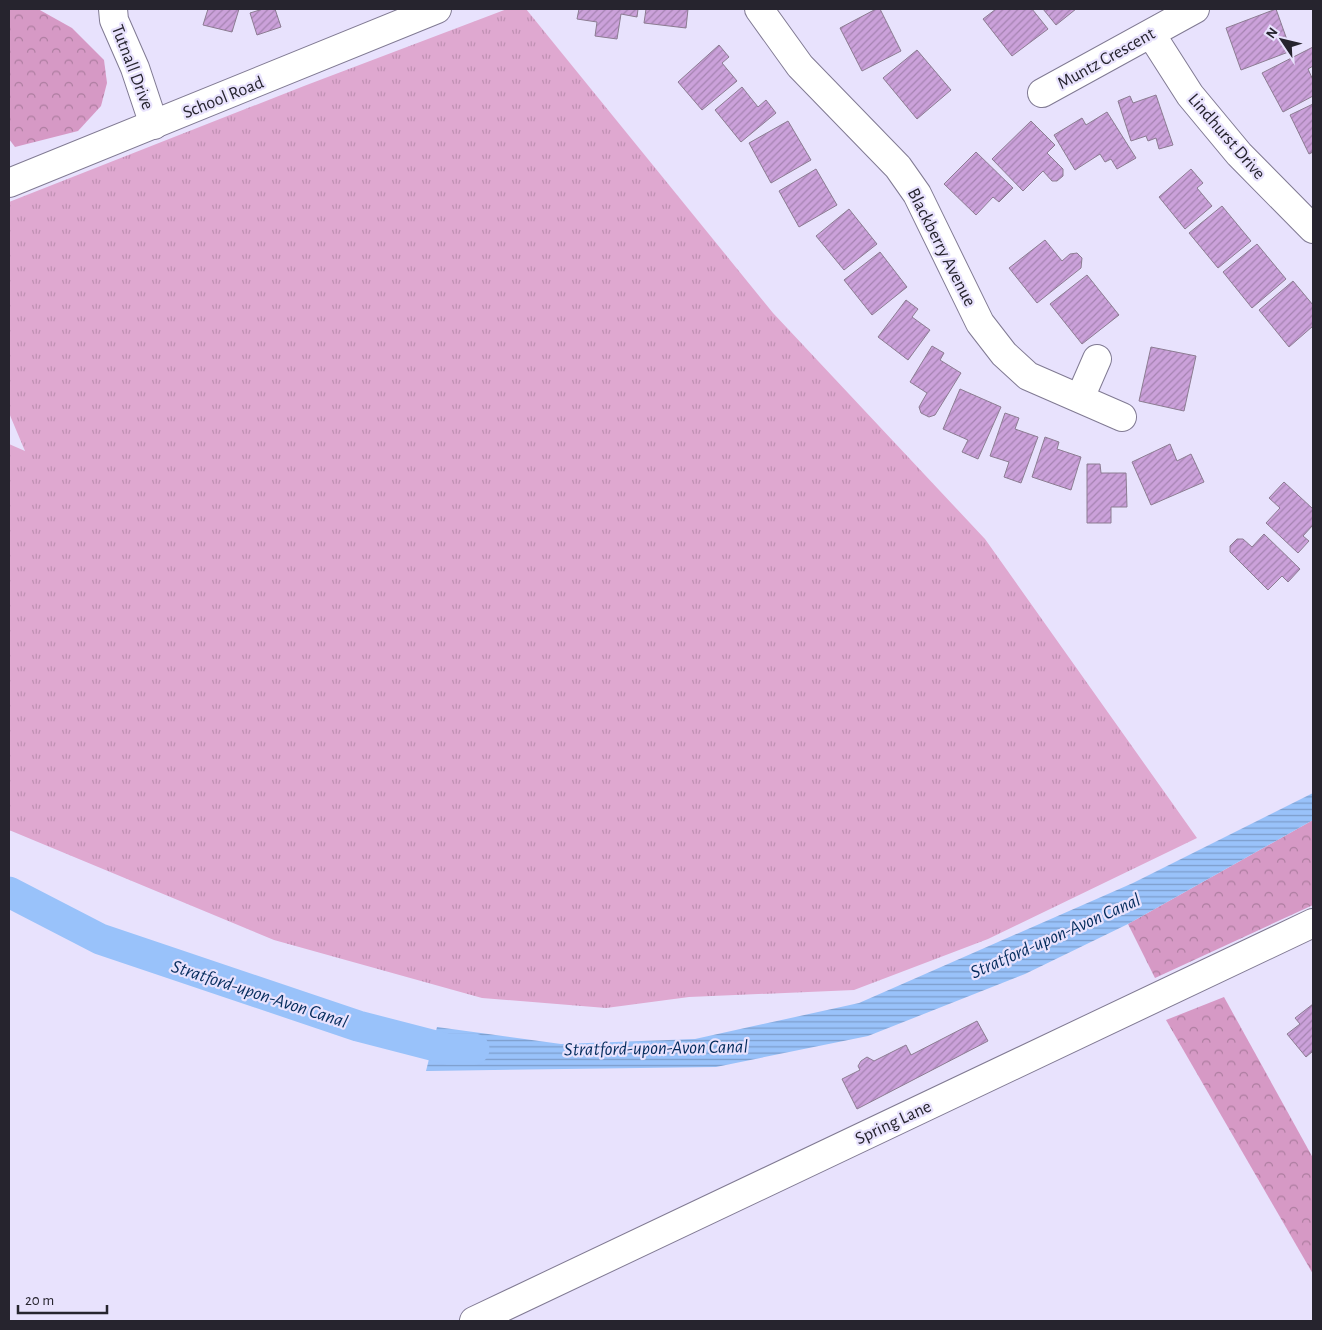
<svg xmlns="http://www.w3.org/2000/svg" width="1322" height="1330" viewBox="0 0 1322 1330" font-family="'Alegreya Sans',sans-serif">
<defs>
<pattern id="grass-tufts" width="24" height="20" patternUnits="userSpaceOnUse" patternTransform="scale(1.25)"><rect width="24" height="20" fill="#dfa8d0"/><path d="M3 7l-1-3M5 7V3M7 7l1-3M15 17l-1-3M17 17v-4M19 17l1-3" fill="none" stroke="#bf90b3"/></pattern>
<pattern id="forest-crowns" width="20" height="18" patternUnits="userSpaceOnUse" patternTransform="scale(1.25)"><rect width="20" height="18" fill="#d699c5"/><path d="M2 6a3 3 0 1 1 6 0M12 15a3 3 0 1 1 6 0" fill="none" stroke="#ad7da0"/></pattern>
<pattern id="water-rules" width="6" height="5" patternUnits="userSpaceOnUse" patternTransform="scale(1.25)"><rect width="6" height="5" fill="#99c2fa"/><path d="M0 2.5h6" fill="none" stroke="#7d9dcb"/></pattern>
<pattern id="building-hatch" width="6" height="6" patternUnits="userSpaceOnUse" patternTransform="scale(1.25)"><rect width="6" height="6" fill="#cba1da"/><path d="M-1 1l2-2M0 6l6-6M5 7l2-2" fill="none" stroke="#a583b1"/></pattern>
</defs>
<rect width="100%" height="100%" fill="#e8e2fd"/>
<path fill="url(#grass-tufts)" d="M507,9H526L773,313L985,539L1197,838L988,939L854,990L689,997L606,1008L482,998L274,940L9,830V444L25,451L9,413V202L304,86Z"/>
<g fill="url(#forest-crowns)">
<path d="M9,9H38L72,28L104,60L107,83L101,106L78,131L15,147L9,139Z"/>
<path d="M1313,820V905L1155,978L1128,924Z"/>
<path d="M1224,997L1313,1158V1274L1166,1020Z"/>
</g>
<path fill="url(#water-rules)" d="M1313,793V820L1128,924L1025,974L868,1036L716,1067L426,1071L437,1027L561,1044L695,1039L859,1003L1133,883Z"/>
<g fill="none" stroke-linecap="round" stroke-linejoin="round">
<path stroke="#99c2fa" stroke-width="31" d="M9,892L100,939L358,1026L447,1049H474"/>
</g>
<g fill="url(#building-hatch)" stroke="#8c7c92">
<path d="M208,9H239L232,32L203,25Z"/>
<path d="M263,9H275L281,27L257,35L250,13Z"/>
<path d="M579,9H638L637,17L621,14L617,39L595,36L597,22L577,19Z"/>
<path d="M646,9H688L686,28L644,23Z"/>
<path d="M876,9H880L901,51L862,71L840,28Z"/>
<path d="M996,9H1032L1048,29L1012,56L983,19Z"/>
<path d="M1043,9H1076L1056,25Z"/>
<path d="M1276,9L1291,51L1241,70L1226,28Z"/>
<path d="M719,45L729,57L722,63L737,81L702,110L678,82Z"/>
<path d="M1313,47V66L1308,69L1313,80V96L1283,112L1262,73Z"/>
<path d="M917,50L951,90L917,119L883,78Z"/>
<path d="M742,87L758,107L766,100L776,113L741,142L715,110Z"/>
<path d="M1156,95L1173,145L1159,149L1156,138L1148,141L1146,136L1131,141L1118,101L1130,96L1133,103Z"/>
<path d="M1313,104V152L1309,154L1290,115Z"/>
<path d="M1107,112L1136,158L1117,169L1111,159L1105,162L1100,154L1075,170L1054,135L1082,118L1086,125Z"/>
<path d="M788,121L811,160L771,183L749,143Z"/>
<path d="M1031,121L1055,145L1047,153L1063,169V176L1057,181H1052L1043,171L1023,191L992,159Z"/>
<path d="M976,152L1013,188L999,202L993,197L976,215L944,184Z"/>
<path d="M816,169L837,205L799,227L779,191Z"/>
<path d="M1191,169L1203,183L1197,188L1212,206L1185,229L1159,197Z"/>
<path d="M1222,206L1251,241L1218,268L1189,233Z"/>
<path d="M849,209L877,244L844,270L816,236Z"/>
<path d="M1045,240L1062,261L1070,254L1077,253L1082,258L1081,268L1037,303L1009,268Z"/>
<path d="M1257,244L1286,279L1252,308L1223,272Z"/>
<path d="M880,252L907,287L872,315L844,280Z"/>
<path d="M1087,275L1119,315L1082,344L1050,304Z"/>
<path d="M1293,281L1313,305V326L1289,347L1259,310Z"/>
<path d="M906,300L918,309L912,317L930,330L908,360L878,337Z"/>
<path d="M932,346L944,353L940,360L961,373L935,415L929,417L921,413L919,407L927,393L910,382Z"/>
<path d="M1151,347L1196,356L1184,411L1139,401Z"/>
<path d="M960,389L1001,407L978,459L962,452L968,440L943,429Z"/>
<path d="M1005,413L1019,418L1015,429L1038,437L1021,483L1004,477L1009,462L990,456Z"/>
<path d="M1045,437L1059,442L1057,449L1081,457L1071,490L1032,477Z"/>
<path d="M1170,444L1177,461L1191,454L1204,482L1151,505L1132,462Z"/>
<path d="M1087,464H1100L1101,473H1126L1127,507H1111V523H1087Z"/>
<path d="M1284,482L1313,509V525L1303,536L1309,541L1298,553L1266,523L1280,508L1269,498Z"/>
<path d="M1264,534L1300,569L1288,582L1282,576L1268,590L1230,552V546L1237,539H1243L1252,547Z"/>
<path d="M1313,1004V1051L1306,1057L1287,1034L1300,1024L1295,1018Z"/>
<path d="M977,1021L988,1041L857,1109L842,1079L860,1070L858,1066L861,1061L867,1057L874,1061L906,1045L911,1055Z"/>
</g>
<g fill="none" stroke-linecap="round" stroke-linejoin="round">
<g stroke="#807a93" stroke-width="30">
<g id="street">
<path d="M113,9L114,20L135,68L154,125"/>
<path d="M759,9L800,66L898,167L917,194L980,323L1004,354L1028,376L1122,417"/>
<path d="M1151,34L1190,95L1239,154L1313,229"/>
<path d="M1042,93L1195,9"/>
<path d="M1080,398L1097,359"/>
</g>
</g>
<g stroke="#807a93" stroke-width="30">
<g id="secondary">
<path d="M9,183L437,9"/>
<path d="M474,1321L1313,923"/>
</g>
</g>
<use href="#street" stroke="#fff" stroke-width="28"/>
<use href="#secondary" stroke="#fff" stroke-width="28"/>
</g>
<g text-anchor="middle" stroke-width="4.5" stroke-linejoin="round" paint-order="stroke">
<g font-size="18" fill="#26242e" stroke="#e8e2fd">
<text transform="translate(1106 58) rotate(-29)" y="6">Muntz Crescent</text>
<text transform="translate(133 67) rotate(69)" y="6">Tutnall Drive</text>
<text transform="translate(223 97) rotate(-22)" y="6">School Road</text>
<text transform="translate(1227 136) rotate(49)" y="6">Lindhurst Drive</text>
<text transform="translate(942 247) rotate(63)" y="6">Blackberry Avenue</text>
<text transform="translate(893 1122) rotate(-25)" y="6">Spring Lane</text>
</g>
<g font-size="19" font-style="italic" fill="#042c5d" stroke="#e8e2fd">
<text transform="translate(1055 935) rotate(-24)" y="7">Stratford-upon-Avon Canal</text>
<text transform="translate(260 993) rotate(18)" y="7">Stratford-upon-Avon Canal</text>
<text transform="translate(656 1047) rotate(-1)" y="7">Stratford-upon-Avon Canal</text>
</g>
</g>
<rect width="1322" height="1330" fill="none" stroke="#26242e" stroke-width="20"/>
<g transform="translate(1282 40) rotate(305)" stroke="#e8e2fd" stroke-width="4" paint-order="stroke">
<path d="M0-4L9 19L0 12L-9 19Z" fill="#26242e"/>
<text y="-8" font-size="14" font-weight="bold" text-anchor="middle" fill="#26242e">N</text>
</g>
<path d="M18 1305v8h89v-8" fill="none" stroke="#26242e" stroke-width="2.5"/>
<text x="25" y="1305" font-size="15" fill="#26242e" stroke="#e8e2fd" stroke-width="4" paint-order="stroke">20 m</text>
</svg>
